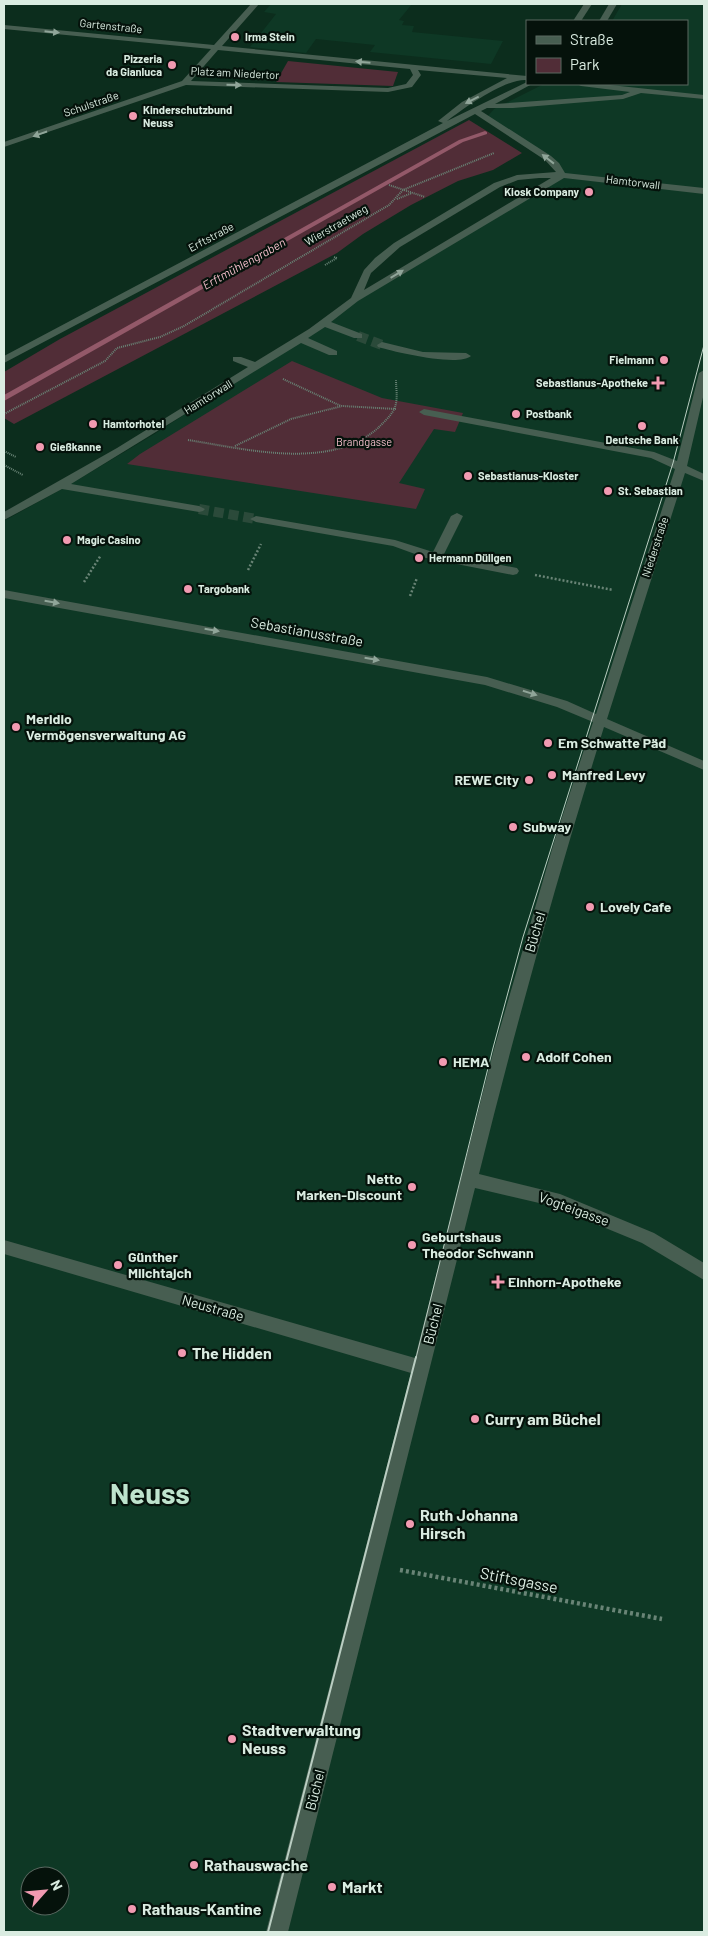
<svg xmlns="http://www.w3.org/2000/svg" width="708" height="1936" viewBox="0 0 708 1936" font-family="Barlow,sans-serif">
<rect width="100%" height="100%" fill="#0c2d1d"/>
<g fill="#0e3825" fill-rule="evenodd">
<path d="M271,4H412L399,20L404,21L402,25L414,26L412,32L503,41L491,64L370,52L375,45L316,39L306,53L250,47L276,14L264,12Z"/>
<path d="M622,4H704V1932H4V521L69,485L153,435L301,339L359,298L564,175L558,163L487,117L494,109L544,84H687V21H612ZM30,1876H60V1906H30Z"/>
</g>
<g fill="#512d37">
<path d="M288,61L398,72L393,86L276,82Z"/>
<path d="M469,120L522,153L493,170L458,181L411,205L363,234L337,253L14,424L4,418V372L60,339Z"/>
<path d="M292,361L382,398L463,413L455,432L434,429L399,483L425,489L416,509L127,464L140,454Z"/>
</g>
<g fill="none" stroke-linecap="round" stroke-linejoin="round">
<path fill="#935969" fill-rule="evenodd" d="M485,131L487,132V134L463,142L4,401V395L459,140Z"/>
<g stroke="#2b4a3a" stroke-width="10" stroke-dasharray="10 5" stroke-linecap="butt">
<path d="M358,336L382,345"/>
<path d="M199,509L256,519"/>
</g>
<g stroke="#698476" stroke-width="2" stroke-dasharray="1 1" stroke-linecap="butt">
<path d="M389,185L425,197"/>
<path d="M397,199L412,193"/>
<path d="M325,265L337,258L334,257"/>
<path d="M283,379L341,406"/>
<path d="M4,414L105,361L117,348L160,337L184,326L389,205L403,190L494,153"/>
<path d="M188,440C246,449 329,471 378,428C384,422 392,415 395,407C398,399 396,388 396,380"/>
<path d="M235,446L291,419L342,406L396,409"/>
<path d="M4,451L16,457"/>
<path d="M4,465L23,475"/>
</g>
<g stroke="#698476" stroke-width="2.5" stroke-dasharray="2 2" stroke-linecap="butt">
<path d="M248,570L261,544"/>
<path d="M535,575L613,590"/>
<path d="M84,582L101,555"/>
<path d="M410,596L417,578"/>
</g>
<path stroke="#698476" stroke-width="4.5" stroke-dasharray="3 3" stroke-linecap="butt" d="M400,1570L662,1619"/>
<g fill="#475e51" fill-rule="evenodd">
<path d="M251,4H259L222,46L527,76V80C506,78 464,108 447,121L527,82V84H532L495,104L622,95L630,92L581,86L577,84H601L704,95V99L641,93L623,99L513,108H487L481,111L551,156L559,163L565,173L704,188V194L564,178L358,301L331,322L362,334V338H354L325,327L308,338L337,351V355H329L301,343L71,484L199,506L205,509L203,511L199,512L62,489L4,520V512L117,448L248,367L233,361V357H241L255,362L309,329L351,298L364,270L375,258L394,243L494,183L517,175L556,172L545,160L475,114L4,363V356L443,123L438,121L462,102L507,78L418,70L421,75L412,87L388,92L186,85L4,147V142L182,81L211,49L4,29V25L214,45ZM218,50L410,69L413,75L406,84L388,88L191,81ZM539,178H551L364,290L371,273L400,247L500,187L518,180Z"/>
<path d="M584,4H592L581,21H573Z"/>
<path d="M609,4H617L607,21H599Z"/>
<path d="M382,342L423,352L466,353L471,356C458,367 395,352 378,347L377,345Z"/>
<path d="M704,370V393L687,466L704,474V481L685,473L607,719L704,761V770L604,727C558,875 516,1024 479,1174L560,1194L654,1233L704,1263V1280L642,1243L552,1206L475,1188L288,1932H266L411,1373L4,1254V1240L415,1358L494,1049L555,839L593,722L557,707L485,685L4,598V590L487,677L567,701L596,714L675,469L651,458L424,415L419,412L424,409L654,452L677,461L699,373Z"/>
<path d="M457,513L463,516L444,554L517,568L519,571L517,574L513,575L426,558L393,546L256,522L250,519L256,516L395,540L433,552L451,516Z"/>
</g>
<path stroke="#bacec2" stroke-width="1" d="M416,1358L493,1048L523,937L673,463L704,345"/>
<path stroke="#bacec2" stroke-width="2" d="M268,1932L416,1357"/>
</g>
<defs><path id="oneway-solid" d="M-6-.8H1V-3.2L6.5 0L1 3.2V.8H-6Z" transform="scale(1.25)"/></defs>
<g fill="#90a599">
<use href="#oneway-solid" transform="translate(52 32) rotate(6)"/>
<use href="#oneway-solid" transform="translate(363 62) rotate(-175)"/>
<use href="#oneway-solid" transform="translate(234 85) rotate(2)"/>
<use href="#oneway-solid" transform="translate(472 100) rotate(153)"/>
<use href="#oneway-solid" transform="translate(40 134) rotate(161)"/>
<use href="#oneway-solid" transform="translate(548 159) rotate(-142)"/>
<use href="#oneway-solid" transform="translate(397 274) rotate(-31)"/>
<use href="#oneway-solid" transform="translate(52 602) rotate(10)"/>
<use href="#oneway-solid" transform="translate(212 630) rotate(10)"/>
<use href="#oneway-solid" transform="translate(372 659) rotate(10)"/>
<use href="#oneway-solid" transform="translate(530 693) rotate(18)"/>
</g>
<g fill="#f19ab1" stroke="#05120b" stroke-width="2">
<circle cx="235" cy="37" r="5"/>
<circle cx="172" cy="65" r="5"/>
<circle cx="133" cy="116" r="5"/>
<circle cx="589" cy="192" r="5"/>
<circle cx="664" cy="360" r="5"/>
<path d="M655.5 375.5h5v5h5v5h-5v5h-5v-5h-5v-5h5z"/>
<circle cx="516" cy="414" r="5"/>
<circle cx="93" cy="424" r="5"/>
<circle cx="642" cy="426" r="5"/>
<circle cx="40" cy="447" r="5"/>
<circle cx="468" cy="476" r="5"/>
<circle cx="608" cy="491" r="5"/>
<circle cx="67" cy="540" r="5"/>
<circle cx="419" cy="558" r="5"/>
<circle cx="188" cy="589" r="5"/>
<circle cx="16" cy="727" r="5"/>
<circle cx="548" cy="743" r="5"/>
<circle cx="552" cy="775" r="5"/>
<circle cx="529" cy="780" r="5"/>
<circle cx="513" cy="827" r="5"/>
<circle cx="590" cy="907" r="5"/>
<circle cx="526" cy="1057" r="5"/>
<circle cx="443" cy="1062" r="5"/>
<circle cx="412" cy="1187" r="5"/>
<circle cx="412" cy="1245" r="5"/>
<circle cx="118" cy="1265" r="5"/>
<path d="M495.5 1274.5h5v5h5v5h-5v5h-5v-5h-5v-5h5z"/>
<circle cx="182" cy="1353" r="5"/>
<circle cx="475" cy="1419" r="5"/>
<circle cx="410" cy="1524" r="5"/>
<circle cx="232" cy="1739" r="5"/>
<circle cx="194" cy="1865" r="5"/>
<circle cx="332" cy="1887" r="5"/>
<circle cx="132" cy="1909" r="5"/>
</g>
<g text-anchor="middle" stroke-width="4.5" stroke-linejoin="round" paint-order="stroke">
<g font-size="11" fill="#daece1" stroke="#05120b">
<text transform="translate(111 26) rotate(6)" y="4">Gartenstraße</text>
<text transform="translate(235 73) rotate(3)" y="4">Platz am Niedertor</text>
<text transform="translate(91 104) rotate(-19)" y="4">Schulstraße</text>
<text transform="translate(633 182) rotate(7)" y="4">Hamtorwall</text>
<text transform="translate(336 225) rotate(-30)" y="4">Wierstraetweg</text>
<text transform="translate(211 237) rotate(-28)" y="4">Erftstraße</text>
<text transform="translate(208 397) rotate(-32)" y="4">Hamtorwall</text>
<text transform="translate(655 547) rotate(-72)" y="4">Niederstraße</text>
</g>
<g font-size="11" font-weight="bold" fill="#daece1" stroke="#05120b" text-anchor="start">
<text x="245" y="41">Irma Stein</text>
<text x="162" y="63" text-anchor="end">Pizzeria<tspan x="162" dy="13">da Gianluca</tspan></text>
<text x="143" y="114">Kinderschutzbund<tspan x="143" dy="13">Neuss</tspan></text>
<text x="579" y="196" text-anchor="end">Kiosk Company</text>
<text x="654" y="364" text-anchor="end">Fielmann</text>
<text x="648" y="387" text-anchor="end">Sebastianus-Apotheke</text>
<text x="526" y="418">Postbank</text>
<text x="103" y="428">Hamtorhotel</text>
<text x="642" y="444" text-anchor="middle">Deutsche Bank</text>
<text x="50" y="451">Gießkanne</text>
<text x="478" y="480">Sebastianus-Kloster</text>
<text x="618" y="495">St. Sebastian</text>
<text x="77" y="544">Magic Casino</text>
<text x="429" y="562">Hermann Düllgen</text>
<text x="198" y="593">Targobank</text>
</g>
<g font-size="11" fill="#f5becb" stroke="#05120b">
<text x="364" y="446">Brandgasse</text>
</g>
<g font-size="12" font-style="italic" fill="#f6bfcc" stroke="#05120b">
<text transform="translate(244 264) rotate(-29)" y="4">Erftmühlengraben</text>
</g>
<g font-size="14" fill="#daece1" stroke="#05120b">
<text transform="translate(307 632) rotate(10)" y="5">Sebastianusstraße</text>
<text transform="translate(535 932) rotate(-74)" y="5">Büchel</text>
<text transform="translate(574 1209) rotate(20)" y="5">Vogteigasse</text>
<text transform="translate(213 1308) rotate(16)" y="5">Neustraße</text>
<text transform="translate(433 1324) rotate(-76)" y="5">Büchel</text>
<text transform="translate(315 1790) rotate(-76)" y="5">Büchel</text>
</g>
<g font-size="14" font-weight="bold" fill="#daece1" stroke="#05120b" text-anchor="start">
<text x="26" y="724">Meridio<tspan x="26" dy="16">Vermögensverwaltung AG</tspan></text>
<text x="558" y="748">Em Schwatte Päd</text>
<text x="562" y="780">Manfred Levy</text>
<text x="519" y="785" text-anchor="end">REWE City</text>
<text x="523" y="832">Subway</text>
<text x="600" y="912">Lovely Cafe</text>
<text x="536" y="1062">Adolf Cohen</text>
<text x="453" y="1067">HEMA</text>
<text x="402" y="1184" text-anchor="end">Netto<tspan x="402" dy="16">Marken-Discount</tspan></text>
<text x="422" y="1242">Geburtshaus<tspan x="422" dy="16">Theodor Schwann</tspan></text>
<text x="128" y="1262">Günther<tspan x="128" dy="16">Milchtajch</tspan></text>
<text x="508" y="1287">Einhorn-Apotheke</text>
</g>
<g font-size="16" font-weight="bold" fill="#daece1" stroke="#05120b" text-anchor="start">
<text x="192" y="1359">The Hidden</text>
<text x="485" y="1425">Curry am Büchel</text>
<text x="420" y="1521">Ruth Johanna<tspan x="420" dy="18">Hirsch</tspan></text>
<text x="242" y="1736">Stadtverwaltung<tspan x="242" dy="18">Neuss</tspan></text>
<text x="204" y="1871">Rathauswache</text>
<text x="342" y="1893">Markt</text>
<text x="142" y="1915">Rathaus-Kantine</text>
</g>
<g font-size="16" fill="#daece1" stroke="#05120b">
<text transform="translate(519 1580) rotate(11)" y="6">Stiftsgasse</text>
</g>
<g font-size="29" font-weight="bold" fill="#bee3cd" stroke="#05120b">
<text x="150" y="1504">Neuss</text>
</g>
</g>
<rect width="708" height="1936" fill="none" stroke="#daece1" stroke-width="10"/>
<rect x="526" y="20" width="162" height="65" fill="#05120b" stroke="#5a6961"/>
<rect x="536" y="36" width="25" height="8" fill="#475e51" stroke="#5a6961"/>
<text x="570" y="45" font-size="15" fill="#daece1">Straße</text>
<rect x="536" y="58" width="25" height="15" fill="#512d37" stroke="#5a6961"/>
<text x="570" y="70" font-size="15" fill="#daece1">Park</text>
<g transform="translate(45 1891) rotate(63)"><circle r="24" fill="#05120b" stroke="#5a6961"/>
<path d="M0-4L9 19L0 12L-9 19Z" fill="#f19ab1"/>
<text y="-8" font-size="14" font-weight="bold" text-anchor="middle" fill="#daece1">N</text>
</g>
</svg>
